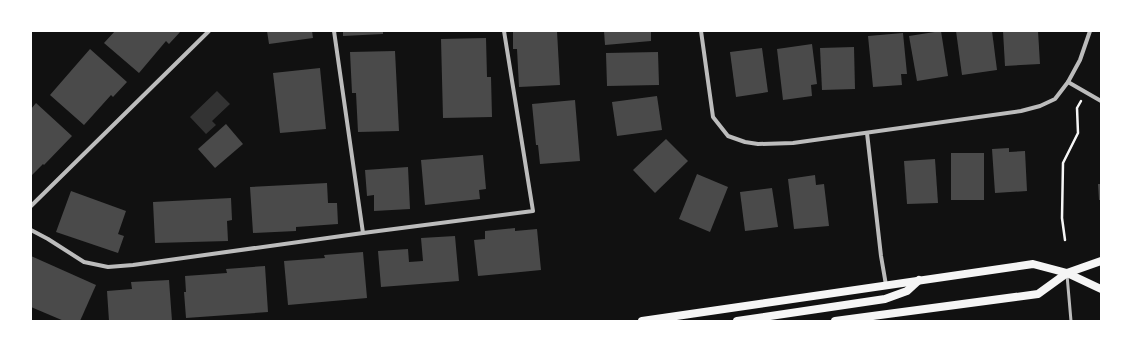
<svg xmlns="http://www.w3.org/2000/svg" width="1132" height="352" viewBox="0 0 1132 352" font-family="Montserrat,sans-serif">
<rect width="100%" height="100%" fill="#111"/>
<path fill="#333" d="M217,91L230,104L212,121L216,125L206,134L190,117Z"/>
<g fill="#4a4a4a">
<path d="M115,31H181L169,44L166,41L139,73L104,43Z"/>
<path d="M267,31H312L313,38L269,44Z"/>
<path d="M343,31H383V34L343,36Z"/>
<path d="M513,31H557L560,85L519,87L517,49H513Z"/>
<path d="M604,31H651V41L605,45Z"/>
<path d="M941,31L948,76L917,81L909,36Z"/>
<path d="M956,31H992L997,70L962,75Z"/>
<path d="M1003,31H1038L1040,64L1005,66Z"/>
<path d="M903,33L907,74H901L902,85L873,87L868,36Z"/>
<path d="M486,38L487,77H491L492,117L443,118L441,39Z"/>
<path d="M812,44L817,84L811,85L812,96L783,100L777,49Z"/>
<path d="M854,47L855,89L822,90L820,48Z"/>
<path d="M762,48L768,92L736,97L730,52Z"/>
<path d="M90,49L127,82L113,97L111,95L84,125L50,95Z"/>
<path d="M395,51L399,131L358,132L356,93H352L350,52Z"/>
<path d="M658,52L659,85L607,86L606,53Z"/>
<path d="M320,68L326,129L280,133L273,73Z"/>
<path d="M657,96L662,130L617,136L612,102Z"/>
<path d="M575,100L580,161L540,164L538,145H536L532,104Z"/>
<path d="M36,103L72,136L44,165L43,164L31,176V109Z"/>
<path d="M226,124L243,144L215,168L198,149Z"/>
<path d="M666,139L688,161L655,193L633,170Z"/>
<path d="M1009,148V152L1025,151L1027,191L995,193L992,149Z"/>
<rect x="951" y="153" width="33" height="47"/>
<path d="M483,155L486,189L479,190L480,199L425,205L421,160Z"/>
<path d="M935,159L938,203L907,204L904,161Z"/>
<path d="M408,167L410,209L374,211V195L367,196L365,170Z"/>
<path d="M697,174L728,187L710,232L679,219Z"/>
<path d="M815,175L816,185L824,184L829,226L794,229L788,179Z"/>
<path d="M327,183L328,203H337L338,224L296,227V231L253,233L250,187Z"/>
<path d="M1098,184H1101V200H1099Z"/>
<path d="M772,188L778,227L745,231L740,192Z"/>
<path d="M71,191L126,211L118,234L124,236L118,253L56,232Z"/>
<path d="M231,198L232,220L227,221L228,241L155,243L153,202Z"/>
<path d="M515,228V231L537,229L541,270L478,276L474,240L485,239V231Z"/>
<path d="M455,236L459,281L381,287L378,251L408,249L409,262L423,261L421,238Z"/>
<path d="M363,252L367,298L288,305L284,261L325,258L324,255Z"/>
<path d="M31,256L96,285L80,321H64L31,307Z"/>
<path d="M265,266L268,312L186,318L184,292H186L185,276L227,273L226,269Z"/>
<path d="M169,280L172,321H109L107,291L132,289L131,282Z"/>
</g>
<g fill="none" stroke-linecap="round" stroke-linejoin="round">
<path stroke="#f5f5f5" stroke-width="2.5" d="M1065,240L1062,218L1063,163L1078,133L1077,108L1081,101"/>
<path stroke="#bcbcbc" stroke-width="3" d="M1067,275L1071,321"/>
<g stroke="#bcbcbc" stroke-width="4">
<path d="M334,31L363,233"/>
<path d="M701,31L713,117L728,136L745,142L758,144L793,143L1021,111L1040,106L1055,99L1068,82L1080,60L1090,31"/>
<path d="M1068,82L1101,101"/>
<path d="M867,133L881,256L886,285"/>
<path d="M31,206L209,31"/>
<path d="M31,230L48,239L84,262L108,267L133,265L363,233L533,211L504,31"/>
</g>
<g stroke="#f5f5f5" stroke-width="8">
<path d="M642,321L1033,264L1067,273L1101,289"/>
<path d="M737,321L885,299L907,291L919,280"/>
<path d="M835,321L1038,294L1067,273L1101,261"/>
</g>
</g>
<rect width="1132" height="352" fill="none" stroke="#ffffff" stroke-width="64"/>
</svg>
